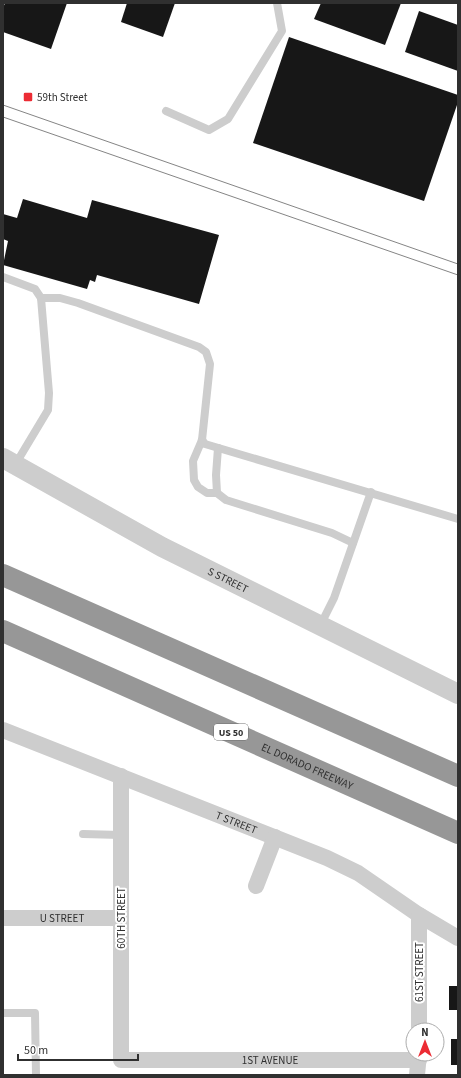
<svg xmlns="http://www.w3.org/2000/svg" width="461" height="1078" viewBox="0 0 461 1078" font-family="'Source Sans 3',sans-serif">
<rect width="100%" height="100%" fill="#fff"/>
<g fill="#171717">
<path d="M5,3H67L51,49L3,32V8Z"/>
<path d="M127,3H175L163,37L121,22Z"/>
<path d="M321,3H401L385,45L314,19Z"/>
<path d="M419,11L458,25V71L405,52Z"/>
<path d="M289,37L458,95V102L424,201L253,143Z"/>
<path d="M23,199L87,218L92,200L219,235L199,304L97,275L95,282L90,280L87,289L3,265L8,241L3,239V214L17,218Z"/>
<rect x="449" y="986" width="9" height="24"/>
<rect x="451" y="1039" width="7" height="26"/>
</g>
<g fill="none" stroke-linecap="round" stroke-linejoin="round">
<g stroke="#cdcdcd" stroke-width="8">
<path d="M166,111L209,130L228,119L282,31L277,3"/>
<path d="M3,277L35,289L41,298L49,393L48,410L15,465"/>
<path d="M41,298H60L78,303L199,347L206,352L210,364L202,440L193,461L194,480L198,487L207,493H217"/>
<path d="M202,440L205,444L458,519"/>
<path d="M218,448L216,475L217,493L226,500L332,533L353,543"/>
<path d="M320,626L334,598L371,492"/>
<path d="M83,834L121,835"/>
<path d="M3,1013H35L36,1075"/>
</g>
<g stroke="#cdcdcd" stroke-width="16">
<path id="s1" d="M3,730L327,858L358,873L419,915L458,938"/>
<path id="s2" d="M121,776V1060H419"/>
<path d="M256,886L275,837"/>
<path id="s3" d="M3,918H121"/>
<path d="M419,1030V915"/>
<path d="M417,1075L419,1054"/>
</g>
<path stroke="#cdcdcd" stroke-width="20" id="s4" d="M3,458L162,547L458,694"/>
<g stroke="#979797" stroke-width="22">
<path d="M3,575L458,776"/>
<path id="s5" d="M3,631L458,833"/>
</g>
<g stroke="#858585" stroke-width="1">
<path d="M3,105L458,264"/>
<path d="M3,117L458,275"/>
</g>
</g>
<rect fill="#ec2c34" stroke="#fff" stroke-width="1.5" x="23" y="92" width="10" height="10" rx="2"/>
<g text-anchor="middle" stroke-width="4" stroke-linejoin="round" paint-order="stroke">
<rect fill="#fff" stroke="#6e6e6e" stroke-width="1" x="214" y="724" width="34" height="16" rx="3"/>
<g font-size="10" font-weight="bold" fill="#303030">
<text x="231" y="736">US 50</text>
</g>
<g font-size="11" fill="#303030" stroke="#fff" text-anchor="start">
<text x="37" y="101">59th Street</text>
</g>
<g font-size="11" fill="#303030" stroke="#fff">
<text dy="4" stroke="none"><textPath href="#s4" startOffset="256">S STREET</textPath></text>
<text dy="4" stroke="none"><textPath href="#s5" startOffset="333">EL DORADO FREEWAY</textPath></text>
<text dy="4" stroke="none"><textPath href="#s1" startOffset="251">T STREET</textPath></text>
<text dy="4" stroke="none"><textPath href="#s3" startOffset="59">U STREET</textPath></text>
<text transform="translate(121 918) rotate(-90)" y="4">60TH STREET</text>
<text transform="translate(419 972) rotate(-90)" y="4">61ST STREET</text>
<text dy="4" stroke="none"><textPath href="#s2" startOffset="433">1ST AVENUE</textPath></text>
</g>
</g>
<rect width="461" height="1078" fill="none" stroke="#303030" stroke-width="8"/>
<g transform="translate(425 1042)"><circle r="19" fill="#ffffff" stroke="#acacac"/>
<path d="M0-3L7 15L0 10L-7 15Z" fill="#ec2c34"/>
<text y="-6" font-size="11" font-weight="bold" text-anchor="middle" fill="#303030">N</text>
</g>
<path d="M18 1054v6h120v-6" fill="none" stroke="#303030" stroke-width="2"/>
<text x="24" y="1054" font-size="12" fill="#303030" stroke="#ffffff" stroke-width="3" paint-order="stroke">50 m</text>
</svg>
